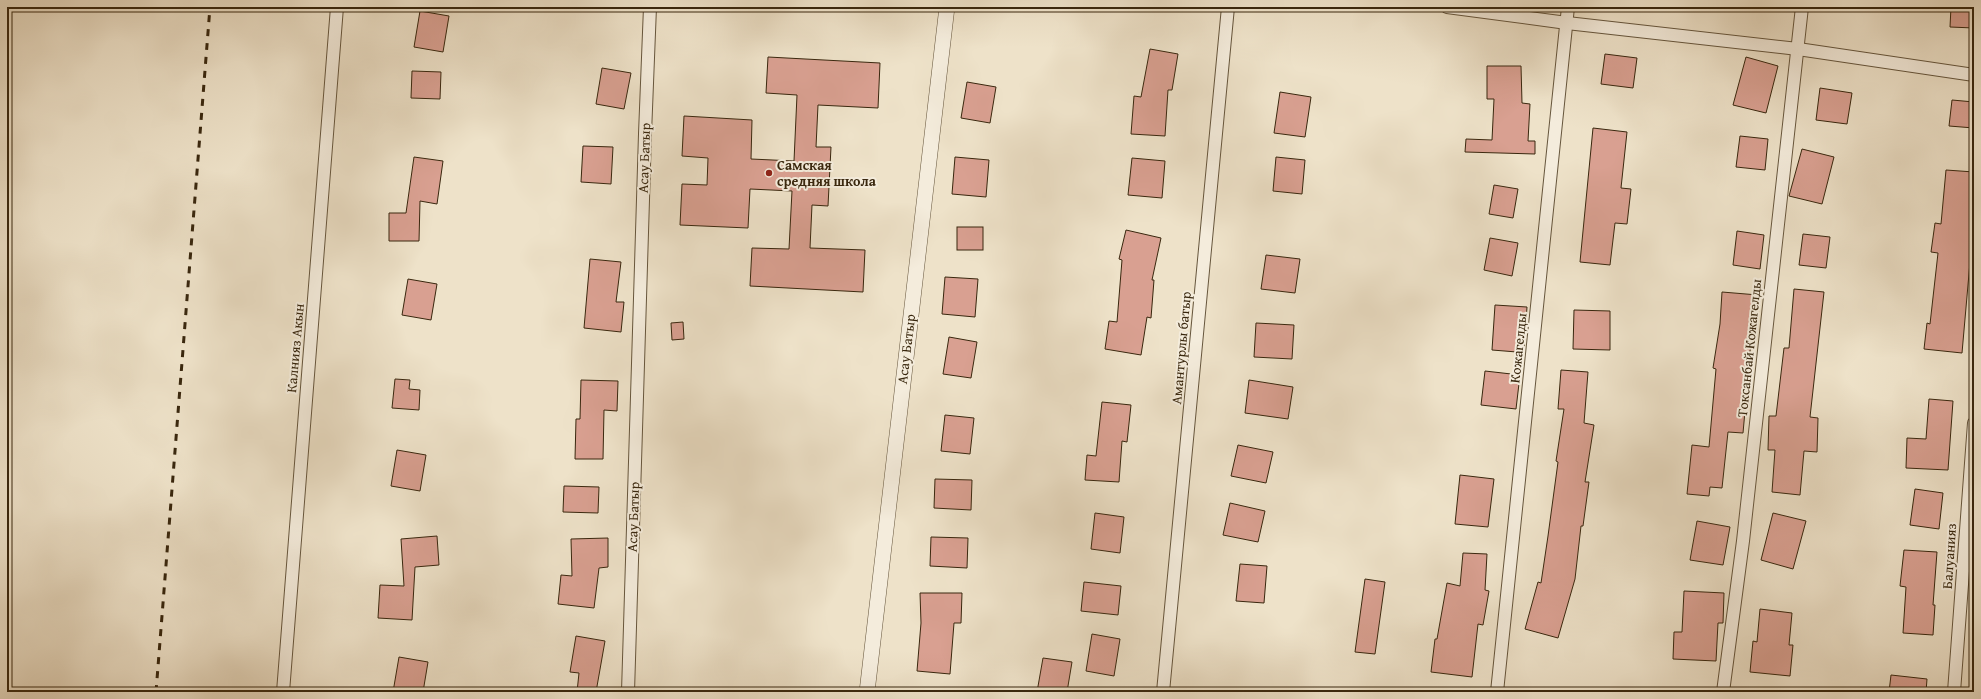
<svg xmlns="http://www.w3.org/2000/svg" width="1981" height="699" viewBox="0 0 1981 699" font-family="'Gentium Book Plus',serif">
<rect width="100%" height="100%" fill="#eee2c9"/>
<filter id="stains"><feTurbulence type="fractalNoise" baseFrequency=".005" numOctaves="4"/><feColorMatrix values="0 0 0 0 .2 0 0 0 0 .09 0 0 0 0 .02 0 0 0 .5 -.17"/></filter>
<radialGradient id="worn" r=".72"><stop offset=".6" stop-color="#630" stop-opacity="0"/><stop offset="1" stop-color="#630" stop-opacity=".3"/></radialGradient>
<g fill="#d9a091" stroke="#39270e">
<path d="M1951,7H1974V28L1950,27Z"/>
<path d="M420,11L449,16L443,52L414,47Z"/>
<path d="M1150,49L1178,54L1172,90H1168L1165,136L1131,134L1134,96L1141,97Z"/>
<path d="M1605,54L1637,58L1633,88L1601,84Z"/>
<path d="M768,57L880,63L878,108L818,105L816,147H831L828,206L812,205L810,248L865,250L863,292L750,286L752,248L789,249L792,191L750,189L748,228L680,225L682,184L707,185L708,158L682,156L684,116L752,120L751,159L794,161L797,95L766,93Z"/>
<path d="M1746,57L1778,66L1766,113L1733,105Z"/>
<path d="M1487,66H1521L1522,103L1530,104L1528,141H1535V154L1465,152L1466,139L1492,140L1494,99H1487Z"/>
<path d="M602,68L631,73L624,109L596,104Z"/>
<path d="M412,71L441,72L440,99L411,98Z"/>
<path d="M967,82L996,87L990,123L961,118Z"/>
<path d="M1820,88L1852,93L1847,124L1816,120Z"/>
<path d="M1280,92L1311,97L1305,137L1274,133Z"/>
<path d="M1952,100L1974,102V128L1949,126Z"/>
<path d="M1593,128L1627,132L1621,188L1631,189L1627,224L1615,223L1610,265L1580,262Z"/>
<path d="M1740,136L1768,139L1765,170L1736,167Z"/>
<path d="M583,146L613,147L611,184L581,182Z"/>
<path d="M1802,149L1834,157L1822,204L1789,196Z"/>
<path d="M414,157L443,161L437,204L420,201L419,241H389V213H406Z"/>
<path d="M955,157L989,160L986,197L952,194Z"/>
<path d="M1276,157L1305,160L1302,194L1273,191Z"/>
<path d="M1132,158L1165,161L1162,198L1128,195Z"/>
<path d="M1946,170L1974,172L1972,227L1973,228L1962,353L1924,349L1927,323L1930,324L1938,253L1931,252L1935,223L1941,224Z"/>
<path d="M1494,185L1518,189L1513,218L1489,214Z"/>
<rect x="957" y="227" width="26" height="23"/>
<path d="M1126,230L1161,238L1152,280H1154L1151,318L1147,317L1141,355L1105,349L1109,321L1117,322L1122,260L1119,259Z"/>
<path d="M1737,231L1764,235L1760,269L1733,265Z"/>
<path d="M1803,234L1830,237L1826,268L1799,265Z"/>
<path d="M1490,238L1518,243L1512,276L1484,270Z"/>
<path d="M1266,255L1300,259L1295,293L1261,289Z"/>
<path d="M590,259L621,262L616,302H624L621,332L584,328Z"/>
<path d="M945,277L978,279L975,317L942,314Z"/>
<path d="M408,279L437,284L431,320L402,315Z"/>
<path d="M1794,289L1824,292L1810,417L1818,418L1817,452L1804,451L1800,495L1772,492L1775,450H1768L1769,416H1776L1784,348H1789Z"/>
<path d="M1722,292L1758,295L1755,324L1743,389H1747L1743,433L1728,432L1722,488L1710,487L1709,496L1687,494L1692,445L1709,447L1716,369L1713,368L1720,324Z"/>
<path d="M1495,305L1527,307L1524,349H1517V352L1492,350Z"/>
<path d="M1574,310L1610,311V350L1573,349Z"/>
<path d="M683,322L684,339L672,340L671,323Z"/>
<path d="M1256,323L1294,325L1292,359L1254,357Z"/>
<path d="M949,337L977,342L971,378L943,374Z"/>
<path d="M1561,370L1588,372L1584,423L1594,425L1585,482H1589L1583,526H1581L1575,579L1558,638L1525,629L1538,582L1541,583L1548,536L1558,462L1556,461L1564,409H1558Z"/>
<path d="M1485,371L1520,375L1516,409L1481,405Z"/>
<path d="M395,379L410,380L409,389L420,390L419,410L392,408Z"/>
<path d="M581,380L618,381L617,411L604,410L603,459H575L576,419H580Z"/>
<path d="M1249,380L1293,387L1288,419L1245,413Z"/>
<path d="M1929,399L1953,401L1948,470L1906,468L1907,438L1926,439Z"/>
<path d="M1102,402L1131,405L1127,442L1122,441L1119,482L1085,480L1087,455L1096,456Z"/>
<path d="M945,415L974,418L970,454L941,451Z"/>
<path d="M1238,445L1273,452L1266,483L1231,476Z"/>
<path d="M397,450L426,455L420,491L391,486Z"/>
<path d="M1460,475L1494,479L1488,527L1455,524Z"/>
<path d="M935,479L972,480L971,510L934,508Z"/>
<path d="M564,486L599,487L598,513L563,512Z"/>
<path d="M1915,489L1943,493L1939,529L1910,525Z"/>
<path d="M1230,503L1265,511L1258,542L1223,535Z"/>
<path d="M1095,513L1124,517L1120,553L1091,549Z"/>
<path d="M1773,513L1806,521L1793,569L1761,560Z"/>
<path d="M1697,521L1730,527L1723,565L1690,560Z"/>
<path d="M437,536L439,565L415,567L412,620L378,618L380,585L404,586L401,539Z"/>
<path d="M931,537L968,538L967,568L930,566Z"/>
<path d="M608,538V567L599,568L594,608L558,604L561,575L572,576L571,539Z"/>
<path d="M1904,550L1937,552L1933,605H1935L1933,635L1903,633L1906,587L1900,586Z"/>
<path d="M1463,553L1487,554L1485,590L1489,591L1483,625L1478,624L1472,677L1431,672L1435,639H1437L1447,583L1460,586Z"/>
<path d="M1240,564L1267,566L1264,603L1236,601Z"/>
<path d="M1365,579L1385,582L1375,654L1355,652Z"/>
<path d="M1084,582L1121,586L1118,615L1081,611Z"/>
<path d="M1684,591L1724,593L1723,623H1718L1716,661L1673,659L1674,632H1682Z"/>
<path d="M920,593H962L961,623H954L950,674L917,671L921,623Z"/>
<path d="M1760,609L1792,613L1789,645H1793L1790,676L1750,672L1753,641L1757,642Z"/>
<path d="M1092,634L1120,639L1114,676L1086,671Z"/>
<path d="M576,636L605,641L596,692H577L579,673L570,672Z"/>
<path d="M399,657L428,662L423,692H393Z"/>
<path d="M1043,658L1072,662L1067,692H1037Z"/>
<path d="M1891,675L1927,679L1926,692H1889Z"/>
</g>
<g fill="none" stroke-linecap="round" stroke-linejoin="round">
<g stroke="#66563d" stroke-width="14">
<g id="minor">
<path d="M1447,7L1567,23L1798,49L1974,75"/>
<path d="M283,692L337,7"/>
<path d="M628,692L645,134L650,7"/>
<path d="M1163,692L1228,7"/>
<path d="M1497,692L1568,7"/>
<path d="M1723,692L1743,541L1802,7"/>
<path d="M1954,692L1974,423"/>
</g>
</g>
<g stroke="#66563d" stroke-width="16">
<path id="tertiary" d="M867,692L947,7"/>
</g>
<use href="#minor" stroke="#f4ecdc" stroke-width="12"/>
<use href="#tertiary" stroke="#f4ecdc" stroke-width="15"/>
<path stroke="#39270e" stroke-width="3" stroke-dasharray="7 7" stroke-linecap="butt" d="M156,692L210,7"/>
</g>
<circle fill="#8f2418" stroke="#f4ecdc" stroke-width="1.5" cx="769" cy="173" r="4"/>
<g text-anchor="middle" stroke-width="4" stroke-linejoin="round" paint-order="stroke">
<g font-size="14" fill="#39270e" stroke="#f4ecdc">
<text transform="translate(644 158) rotate(-88)" y="5">Асау Батыр</text>
<text transform="translate(295 348) rotate(-85)" y="5">Калнияз Акын</text>
<text transform="translate(1181 348) rotate(-85)" y="5">Амантурлы батыр</text>
<text transform="translate(1518 348) rotate(-84)" y="5">Кожагелды</text>
<text transform="translate(1749 348) rotate(-84)" y="5">Токсанбай Кожагелды</text>
<text transform="translate(906 349) rotate(-83)" y="5">Асау Батыр</text>
<text transform="translate(633 517) rotate(-88)" y="5">Асау Батыр</text>
<text transform="translate(1949 556) rotate(-86)" y="5">Балуанияз</text>
</g>
<g font-size="14" font-weight="bold" fill="#39270e" stroke="#f4ecdc" text-anchor="start">
<text x="777" y="170">Самская<tspan x="777" dy="16">средняя школа</tspan></text>
</g>
</g>
<rect width="1981" height="699" fill="none" stroke="#eee2c9" stroke-width="24"/>
<rect x="8" y="8" width="1965" height="683" fill="none" stroke="#39270e" stroke-width="2"/>
<rect x="12" y="12" width="1957" height="675" fill="none" stroke="#39270e"/>
<rect width="100%" height="100%" filter="url(#stains)"/>
<rect width="100%" height="100%" fill="url(#worn)"/>
</svg>
